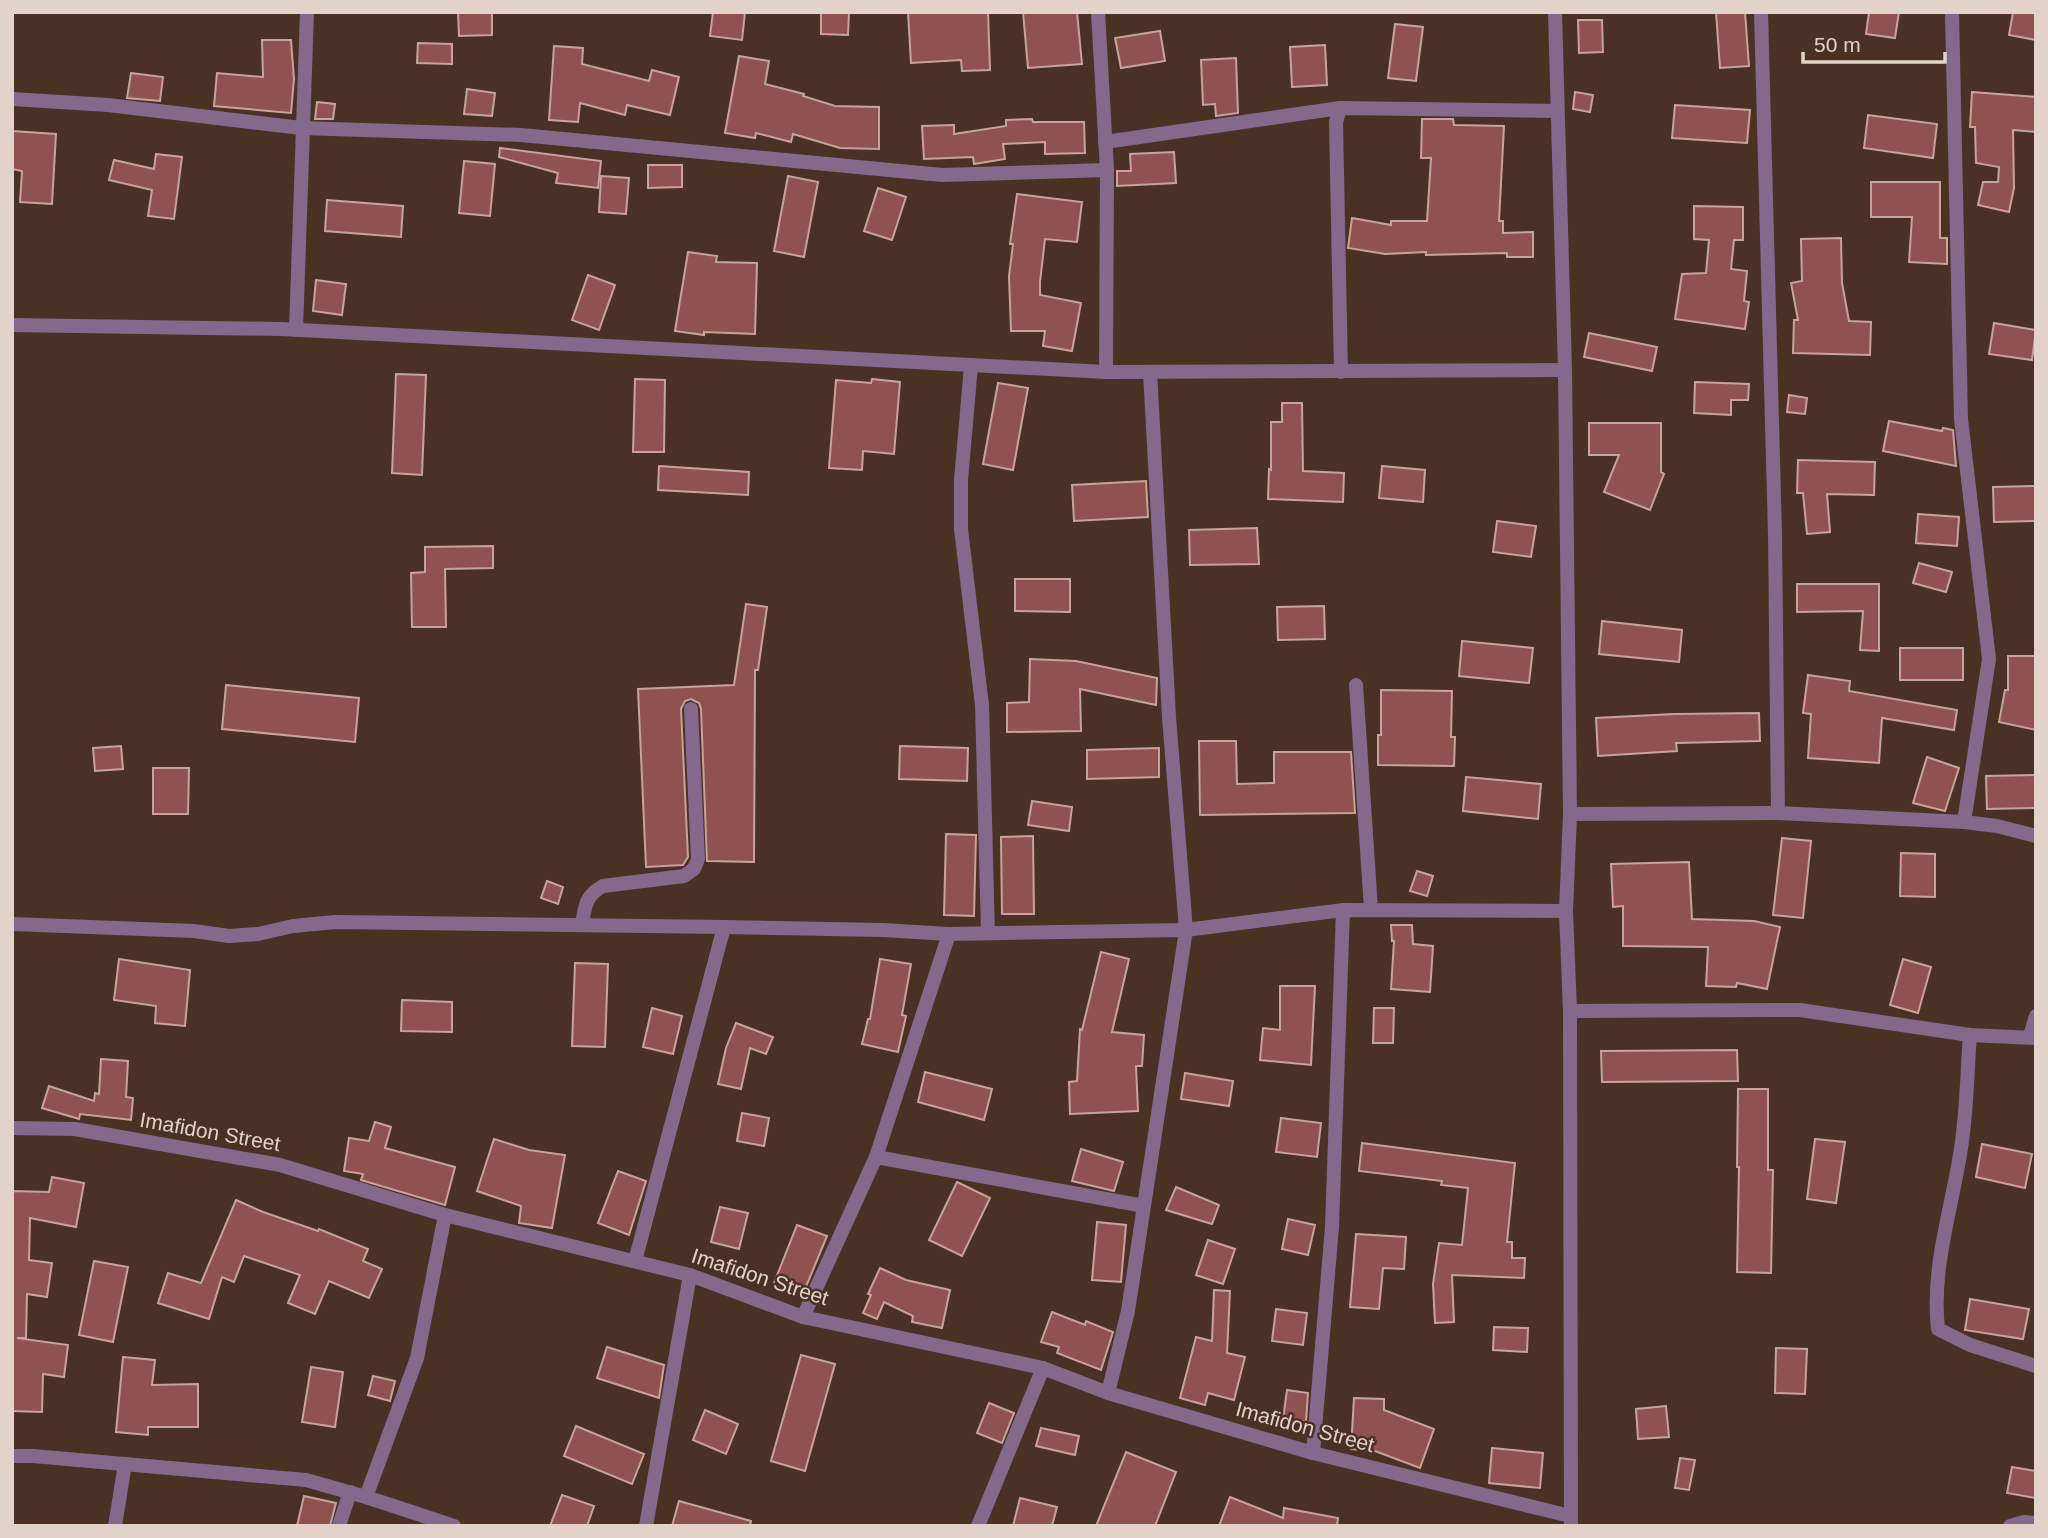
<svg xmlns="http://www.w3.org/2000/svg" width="2048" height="1538" viewBox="0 0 2048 1538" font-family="Arial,sans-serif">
<rect width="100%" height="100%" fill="#4b3123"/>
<g fill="#8f524e" stroke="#c7a29e" stroke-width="2">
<path d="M458,12H492V35L459,36Z"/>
<path d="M713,12H745L742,40L710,36Z"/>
<path d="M821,12H849L848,35L821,34Z"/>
<path d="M908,12H988L990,70L962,71L961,60L911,63Z"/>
<path d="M1023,12H1077L1082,64L1028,68Z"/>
<path d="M1716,12H1745L1749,66L1720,68Z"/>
<path d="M1869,12H1899L1895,38L1866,34Z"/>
<path d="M2013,12H2036V40L2009,35Z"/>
<path d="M1578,20H1602L1603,52L1579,53Z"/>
<path d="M1395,24L1423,27L1416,81L1388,78Z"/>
<path d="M1160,31L1165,61L1121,68L1115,38Z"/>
<path d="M262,40H291L294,79L291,113L214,106L217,73L263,77Z"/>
<path d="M418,43L452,44V64L417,63Z"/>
<path d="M1325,45L1327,85L1292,87L1290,47Z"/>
<path d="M554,46L583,48L582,64L649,81L652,70L679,77L670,115L627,105L625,115L580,103L578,122L549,120Z"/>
<path d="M739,56L769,61L765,84L804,94L803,96L835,106L879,107V149L840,148L793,134L791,142L756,133L755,138L725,133Z"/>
<path d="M1236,58L1238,113L1216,116L1215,104L1203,105L1201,60Z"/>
<path d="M131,73L163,77L160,101L127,98Z"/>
<path d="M467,89L495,93L492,116L464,114Z"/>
<path d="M1575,92L1593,95L1590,112L1573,109Z"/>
<path d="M1972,92L2036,97V132L2013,130L2014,188L2009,212L1978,205L1983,182H1998L1999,167L1976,163L1975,127H1970Z"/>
<path d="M317,102L335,104L333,119H315Z"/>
<path d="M1675,105L1750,110L1747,143L1672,138Z"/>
<path d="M1868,115L1937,124L1933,158L1864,148Z"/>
<path d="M1032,119L1033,122H1084L1085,153L1045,154V142L1003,144L1005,159L974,164L973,157L924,159L922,126L954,125V134L1006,126V120Z"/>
<path d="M1422,119H1453L1454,125L1504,126L1499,221H1503V233L1533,232V257H1507V253L1426,255V252L1385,254L1348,248L1352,218L1391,225V221H1427L1431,158H1421Z"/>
<path d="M12,131L56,134L52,204L20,202L22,171L12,169Z"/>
<path d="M500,148L601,161L598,188L556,183L558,173L499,157Z"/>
<path d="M1174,152L1176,183L1117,186V171H1131L1130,154Z"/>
<path d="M156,154L182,157L174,219L148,216L152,190L109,180L114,160L154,169Z"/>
<path d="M464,161L495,164L490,216L459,213Z"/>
<path d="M648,165H682V187L648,188Z"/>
<path d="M601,176L629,178L626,214L599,212Z"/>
<path d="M788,176L818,182L804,257L774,251Z"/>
<path d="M1871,182H1940V238H1947V264L1909,262L1912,217H1871Z"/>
<path d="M878,188L906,197L892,240L864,231Z"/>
<path d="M1017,194L1082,202L1077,242L1045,239L1040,282V295L1081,303L1072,351L1043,346L1045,331H1011L1009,276L1013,244H1010Z"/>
<path d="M327,200L403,206L401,237L325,231Z"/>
<path d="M1694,206L1743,207V240H1734L1731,269L1747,271L1744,301L1749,302L1745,329L1675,319L1682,274L1706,273L1709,240L1694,239Z"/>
<path d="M1841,238L1842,283L1849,321L1871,322L1870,355L1793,353L1794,320H1798L1791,283L1802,281L1801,239Z"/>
<path d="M688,252L717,256L716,262L757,263L755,334L704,332V335L675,331Z"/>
<path d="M588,275L615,285L599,330L572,320Z"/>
<path d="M316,280L346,284L342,315L313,311Z"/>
<path d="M1994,323L2036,330L2032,360L1989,354Z"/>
<path d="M1589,333L1657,347L1652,371L1584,357Z"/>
<path d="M396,374L426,375L422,475L392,473Z"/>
<path d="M635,379L665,380L664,452H633Z"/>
<path d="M872,379L900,382L894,454L863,451L862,470L829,468L836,380L871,383Z"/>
<path d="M1695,382L1749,384L1748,400H1731V415L1694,413Z"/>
<path d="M998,383L1028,388L1013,470L983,464Z"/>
<path d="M1789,395L1807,398L1805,414L1787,412Z"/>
<path d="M1282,403H1302L1303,471L1344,473L1343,502L1268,499L1269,469L1271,470V422H1282Z"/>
<path d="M1889,421L1942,431L1943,428L1953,430L1956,466L1883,451Z"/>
<path d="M1589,423H1661V472L1664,474L1650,510L1604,492L1619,455H1589Z"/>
<path d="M1798,460L1875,462L1874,495L1827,494L1830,532L1807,534L1803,493H1797Z"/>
<path d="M659,466L749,472L748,495L658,490Z"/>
<path d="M1382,466L1425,470L1423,502L1379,498Z"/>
<path d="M1146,481L1148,517L1074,521L1072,485Z"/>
<path d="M2036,486V521L1994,522L1993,487Z"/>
<path d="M1918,514L1959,517L1957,546L1916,543Z"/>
<path d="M1497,521L1536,526L1531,557L1493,552Z"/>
<path d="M1257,528L1259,564L1190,565L1189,530Z"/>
<path d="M493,546V568L445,569L446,627H412L411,573L425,572V547Z"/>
<path d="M1919,563L1952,572L1946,592L1913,583Z"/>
<path d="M1015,579H1070V612L1015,611Z"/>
<path d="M1797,584H1879V651L1860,650L1863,611L1797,612Z"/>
<path d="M746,604L767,607L758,670H755L754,862L707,861L701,709L699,703L691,699L685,701L681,709L688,857L683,865L646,867L638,689L734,685Z"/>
<path d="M1324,606L1325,639L1278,640L1277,607Z"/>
<path d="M1602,621L1682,630L1679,662L1599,654Z"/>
<path d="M1462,641L1533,648L1529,683L1459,676Z"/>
<rect x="1900" y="648" width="63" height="32"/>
<path d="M2008,656H2036V730L1999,722L2005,690H2008Z"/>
<path d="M1030,659L1076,661L1157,678L1156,705L1080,689L1081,731L1007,732V703L1029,702Z"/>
<path d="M1808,675L1850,681L1849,691L1957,710L1954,730L1882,718L1879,763L1808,758L1811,714L1803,713Z"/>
<path d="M226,685L359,698L355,742L222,729Z"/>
<path d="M1381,690L1452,691L1451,737H1455L1454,766L1378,765V735H1381Z"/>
<path d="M1759,713L1760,741L1676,743L1677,751L1598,756L1596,718L1674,714Z"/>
<path d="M1199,741H1236L1237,784L1274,783V752H1351L1355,813L1200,815Z"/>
<path d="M121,746L123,769L95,771L93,748Z"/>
<path d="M900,746L968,748L967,781L899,779Z"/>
<path d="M1159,748V777L1087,779V750Z"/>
<path d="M1927,757L1959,768L1945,811L1913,803Z"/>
<path d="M153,768H189L188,814H153Z"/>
<path d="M2036,775V808L1987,809L1986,776Z"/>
<path d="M1466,777L1541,784L1538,819L1463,811Z"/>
<path d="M1032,801L1072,807L1069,831L1028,825Z"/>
<path d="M946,834L976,835L974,916L944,915Z"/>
<path d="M1033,836L1034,914H1002L1001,837Z"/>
<path d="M1782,838L1811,841L1803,918L1773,915Z"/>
<path d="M1901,853L1935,854V897L1900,896Z"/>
<path d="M1689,862L1692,919L1754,921L1780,927L1767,989L1737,983L1736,987L1706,986L1708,947L1623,946V906L1613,907L1611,864Z"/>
<path d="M1417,871L1433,876L1427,896L1410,891Z"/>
<path d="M547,881L563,887L558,904L541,898Z"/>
<path d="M1391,925H1412L1413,944L1433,946L1430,992L1391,989L1394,941H1392Z"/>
<path d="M1101,952L1129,959L1112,1032L1144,1035L1142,1066H1136L1138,1111L1070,1114L1069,1082L1077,1081L1080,1029L1082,1030Z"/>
<path d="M119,959L190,970L185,1026L155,1023L156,1006L114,1000Z"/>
<path d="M880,959L911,964L902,1015L906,1016L898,1052L862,1044L868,1019H870Z"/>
<path d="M1903,959L1931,967L1918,1013L1890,1005Z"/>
<path d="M575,963L608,964L605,1047L572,1046Z"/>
<path d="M1280,986H1315L1311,1065L1260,1060L1263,1028L1280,1030Z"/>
<path d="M402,1000L452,1002V1032L401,1031Z"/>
<path d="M652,1008L682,1016L673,1054L643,1047Z"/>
<path d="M1374,1008H1394L1393,1043H1373Z"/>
<path d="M736,1023L773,1037L766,1054L750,1048L741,1089L718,1084L726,1048Z"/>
<path d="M1737,1050L1738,1081L1602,1082L1601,1051Z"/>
<path d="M101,1059L128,1061L126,1097L133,1098L131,1120L80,1114L79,1119L42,1108L49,1086L94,1101L95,1093L99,1094Z"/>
<path d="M925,1072L992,1089L984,1120L918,1102Z"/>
<path d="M1185,1073L1233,1081L1229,1106L1181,1099Z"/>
<path d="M1738,1089H1768V1170H1773L1771,1273L1737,1272L1739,1167H1737Z"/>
<path d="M742,1113L769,1118L764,1146L737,1141Z"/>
<path d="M1281,1118L1321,1123L1317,1157L1276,1152Z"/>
<path d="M375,1122L391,1127L385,1148L455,1167L445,1205L361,1180L363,1174L344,1171L349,1138L369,1141Z"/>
<path d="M494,1139L529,1150L565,1155L552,1228L519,1223L521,1206L477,1191Z"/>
<path d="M1815,1139L1845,1142L1836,1203L1807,1199Z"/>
<path d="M1362,1143L1515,1163L1507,1242H1512V1258H1525L1524,1278L1452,1275L1454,1322L1435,1323L1433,1284L1439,1243L1462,1245L1468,1188L1441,1185L1442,1181L1359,1171Z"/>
<path d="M1982,1144L2032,1154L2025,1188L1976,1177Z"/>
<path d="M1081,1149L1123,1162L1114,1191L1072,1181Z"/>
<path d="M618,1171L646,1181L629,1235L598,1223Z"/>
<path d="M52,1177L84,1183L76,1227L30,1218L29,1260L52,1263L47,1297L27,1294L26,1338H17L68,1345L64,1377L43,1374L42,1412L12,1411V1191L49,1192Z"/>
<path d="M957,1182L990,1198L962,1256L929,1240Z"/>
<path d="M1176,1187L1219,1205L1212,1224L1166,1210Z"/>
<path d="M236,1200L263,1212L318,1231L319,1229L368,1249L363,1261L382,1269L369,1298L329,1281L315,1314L288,1303L300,1275L244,1256L234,1282L222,1277L209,1319L158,1303L168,1273L201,1283Z"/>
<path d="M720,1207L748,1213L739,1249L711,1242Z"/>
<path d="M1288,1219L1315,1225L1308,1255L1282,1249Z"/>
<path d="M1097,1222L1126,1225L1121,1282L1092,1280Z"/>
<path d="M797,1225L827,1236L803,1294L774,1283Z"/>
<path d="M1356,1234L1406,1237L1404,1269L1383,1268L1379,1309L1350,1307Z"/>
<path d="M1208,1240L1235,1249L1223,1284L1196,1275Z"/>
<path d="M94,1261L128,1267L113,1342L79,1335Z"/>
<path d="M880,1268L906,1280L950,1290L942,1328L912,1322L913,1316L884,1302L877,1319L863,1313L871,1295L868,1294Z"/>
<path d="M1214,1290L1230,1291L1227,1353L1245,1357L1234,1400L1208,1393L1205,1405L1180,1398L1196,1337L1212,1341Z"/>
<path d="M1970,1299L2029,1309L2023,1339L1965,1330Z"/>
<path d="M1276,1309L1307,1313L1303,1345L1272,1341Z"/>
<path d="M1052,1312L1085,1325L1086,1321L1113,1332L1101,1370L1057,1353L1059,1347L1041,1342Z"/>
<path d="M1494,1327L1528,1328L1527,1352L1493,1350Z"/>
<path d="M607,1347L664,1365L659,1398L597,1378Z"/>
<path d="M1776,1348L1807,1349L1805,1394L1775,1393Z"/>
<path d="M801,1355L835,1364L805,1471L771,1461Z"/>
<path d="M123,1357L155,1360L152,1385L198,1384V1427H148V1435L116,1432Z"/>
<path d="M311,1367L343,1372L335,1427L302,1422Z"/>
<path d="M373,1376L395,1381L390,1401L368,1395Z"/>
<path d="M1287,1390L1308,1393L1306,1422L1283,1419Z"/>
<path d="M1354,1398L1384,1399V1410L1434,1429L1420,1468L1375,1451L1351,1449Z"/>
<path d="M989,1403L1014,1413L1002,1443L977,1433Z"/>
<path d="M1666,1406L1669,1437L1638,1439L1636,1409Z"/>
<path d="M705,1410L738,1424L726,1454L693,1440Z"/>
<path d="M576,1426L644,1454L632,1484L564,1456Z"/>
<path d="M1041,1428L1079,1436L1075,1455L1036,1446Z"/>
<path d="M1492,1448L1543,1453L1540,1488L1489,1483Z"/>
<path d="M1126,1452L1176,1472L1155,1526H1096Z"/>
<path d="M1680,1458L1695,1460L1689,1490L1675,1488Z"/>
<path d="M2012,1467L2036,1471V1498L2007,1493Z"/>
<path d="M562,1495L594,1506L587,1526H550Z"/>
<path d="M304,1496L336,1503L330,1526H297Z"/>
<path d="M1230,1497L1283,1518L1284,1508L1338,1518L1337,1526H1219Z"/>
<path d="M1020,1498L1057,1507L1052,1526H1013Z"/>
<path d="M679,1501L751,1521L750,1526H672Z"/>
</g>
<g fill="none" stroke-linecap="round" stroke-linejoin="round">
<g stroke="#85698d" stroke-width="14">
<path d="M1098,12L1107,170L1106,372"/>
<path d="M1555,12L1565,370L1570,814L1566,911L1570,1011L1571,1524"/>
<path d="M1761,12L1775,535L1778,813"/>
<path d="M1952,12L1961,419L1989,659L1964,822"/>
<path d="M12,99L108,105L301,128L521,135L942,175L1107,170"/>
<path d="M1340,108L1336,122L1341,372"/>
<path d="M1105,142L1340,108L1556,111"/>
<path d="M12,325L281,329L1106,372L1565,370"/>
<path d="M296,330L307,12"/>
<path d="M971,366L961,480V529L982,705L988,933"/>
<path d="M1356,685L1371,909"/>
<path d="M1570,814L1778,813L1964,822L1997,826L2036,836"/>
<path d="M12,924L194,931L229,936L258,934L293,926L335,922L724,927L882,930L949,934L1186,930L1343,910L1566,911"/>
<path d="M582,925C585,906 585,896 603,886L684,876L694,869L698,859L691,709"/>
<path d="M1570,1011L1800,1010L1970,1035L2036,1038"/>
<path d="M1970,1035C1967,1073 1967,1111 1961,1148C1952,1209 1931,1268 1938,1329L1970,1345L2036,1366"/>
<path d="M2030,1036L2036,1016"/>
<path d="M12,1128L75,1129L280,1165L445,1215L690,1275L803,1317L1043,1368L1108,1393L1313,1453L1570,1516"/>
<path d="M876,1157L1144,1206"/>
<path d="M635,1261L724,927"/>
<path d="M803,1317L876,1157L949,934"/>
<path d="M1108,1393L1128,1311L1186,930L1169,717L1150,372"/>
<path d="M1313,1453L1332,1227L1343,910"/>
<path d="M12,1456H33L306,1480L366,1497L454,1526"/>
<path d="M366,1497L417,1358L445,1215"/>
<path d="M115,1526L125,1464"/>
<path d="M339,1526L350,1492"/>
<path d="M646,1526L690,1275"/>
<path d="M978,1526L1043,1368"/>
<path d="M2010,1526L2024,1522L2036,1523"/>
</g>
</g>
<g text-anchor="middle" stroke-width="5" stroke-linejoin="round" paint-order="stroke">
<g font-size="21" fill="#e3d2ca" stroke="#4b3123">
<text transform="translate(210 1132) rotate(10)" y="7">Imafidon Street</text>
<text transform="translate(760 1277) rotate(18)" y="7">Imafidon Street</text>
<text transform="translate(1305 1427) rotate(15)" y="7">Imafidon Street</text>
</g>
</g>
<rect width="2048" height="1538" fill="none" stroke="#e3d2ca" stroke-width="28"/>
<path d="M1803 52v10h142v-10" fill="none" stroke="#e3d2ca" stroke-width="3.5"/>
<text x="1814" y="52" font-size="21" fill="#e3d2ca" stroke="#4b3123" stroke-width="5" paint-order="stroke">50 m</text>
</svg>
